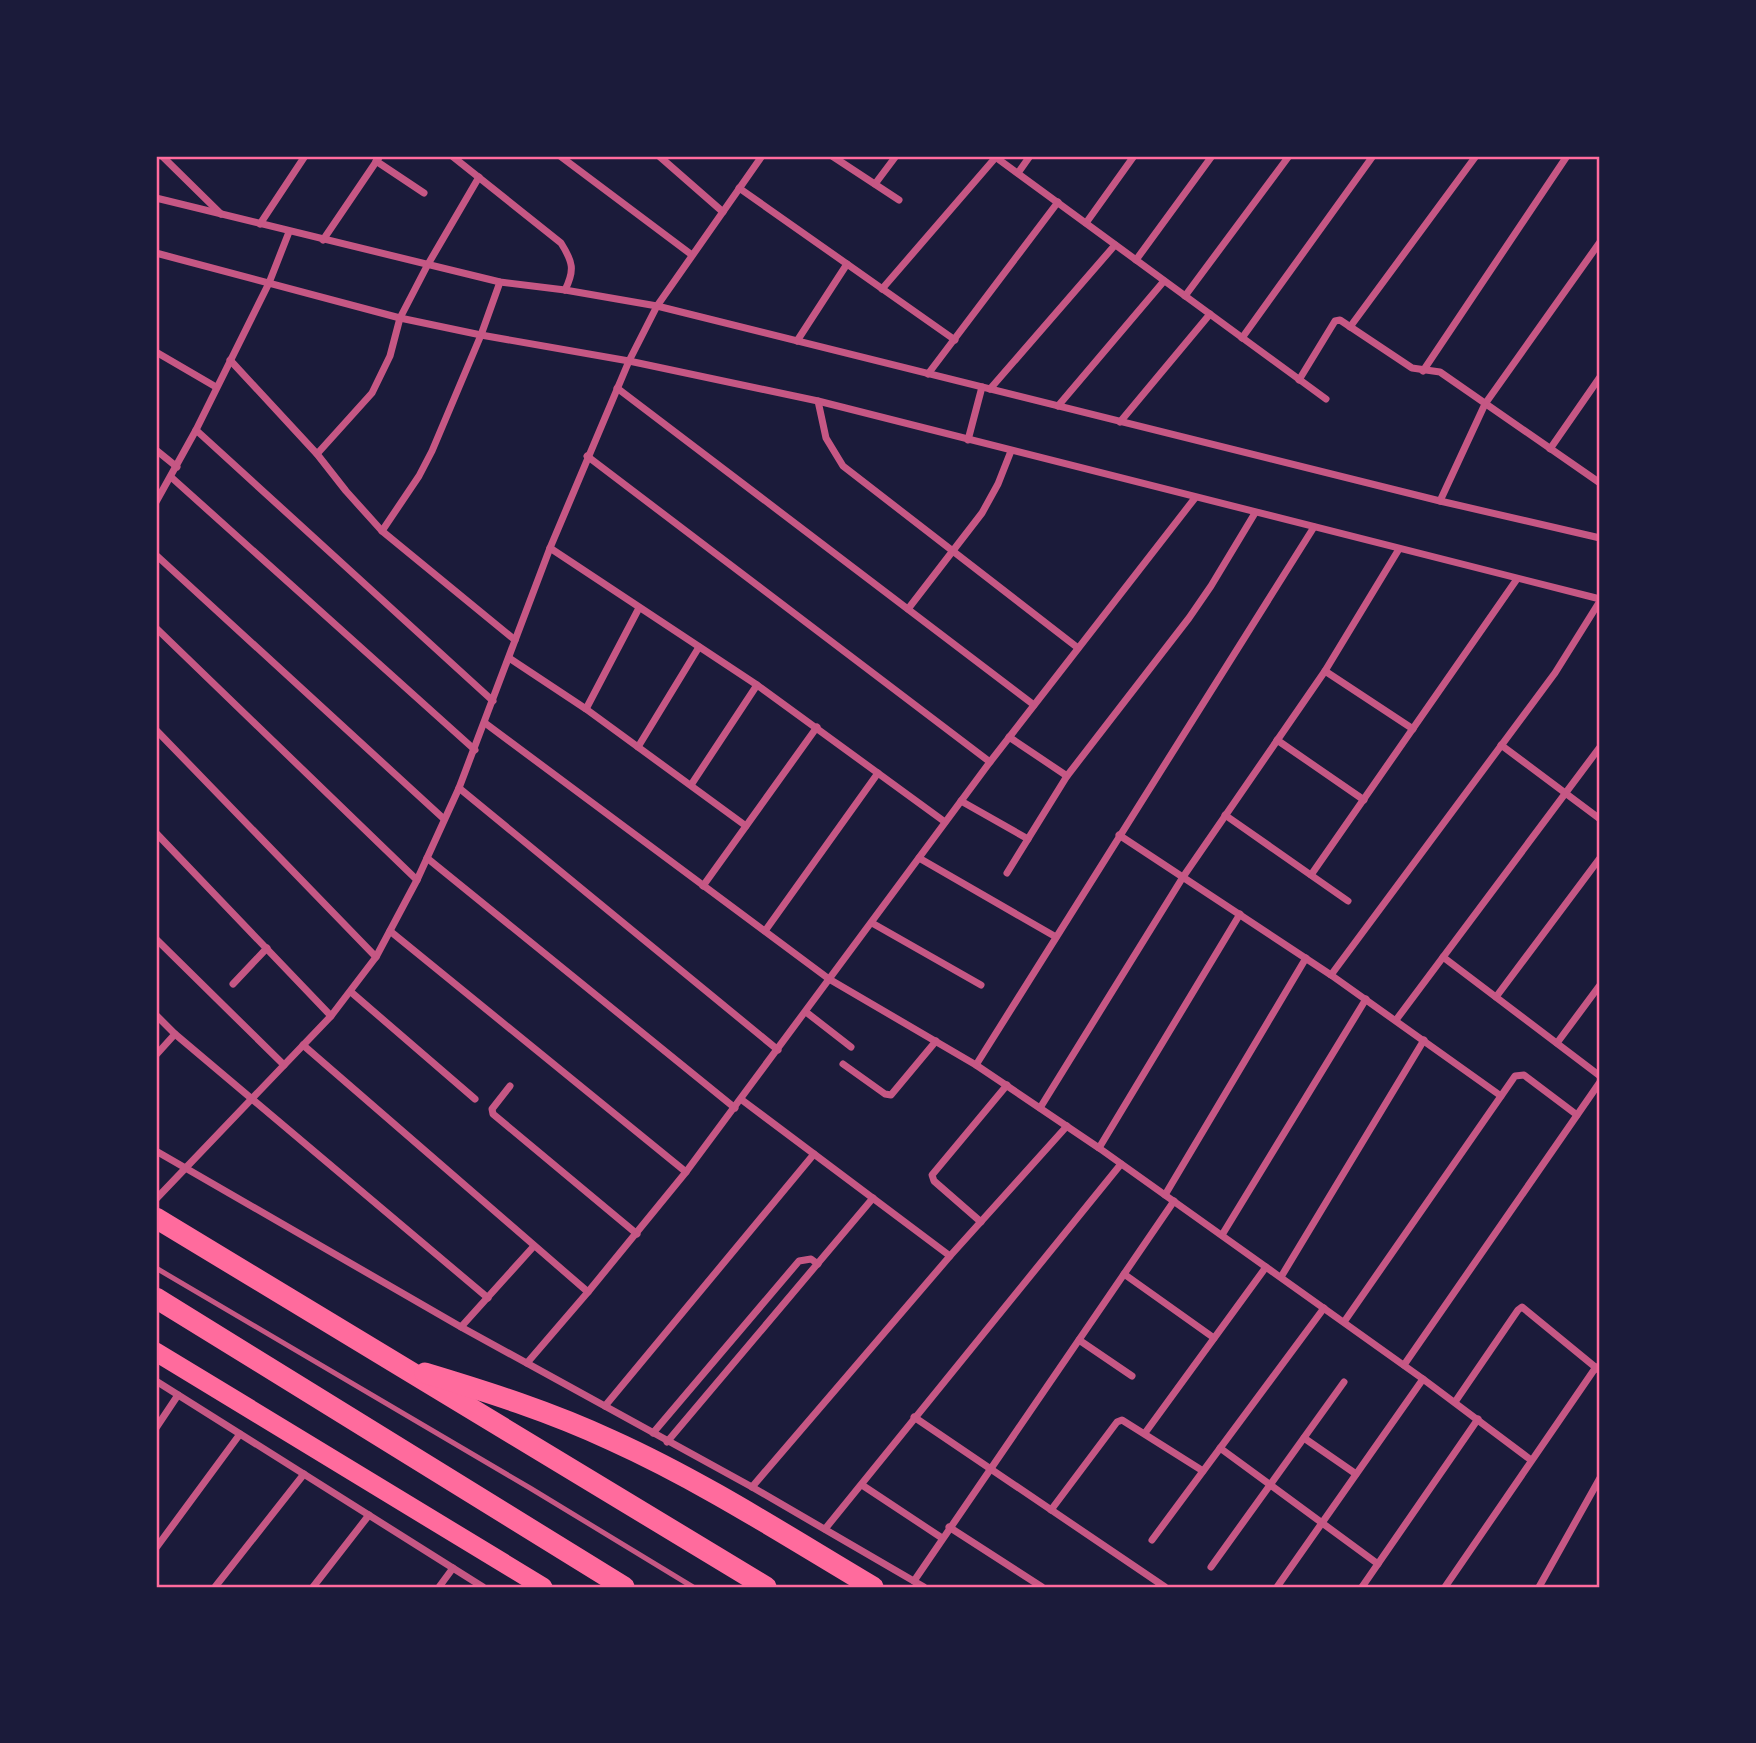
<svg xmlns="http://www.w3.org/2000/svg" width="1756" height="1743" viewBox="0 0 1756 1743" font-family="Quicksand,sans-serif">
<rect width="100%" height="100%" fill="#1b1b3a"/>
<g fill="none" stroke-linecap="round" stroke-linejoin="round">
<path stroke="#c65784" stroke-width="5" d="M156,1268L530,1488L693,1587"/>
<g stroke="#c65784" stroke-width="7">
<path d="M162,156L221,214"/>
<path d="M452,156L561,243C573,262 575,270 565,290"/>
<path d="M560,156L692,255"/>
<path d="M659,156L723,212"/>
<path d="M832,156L899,200"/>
<path d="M994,156L1326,399"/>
<path d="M376,161L424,193"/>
<path d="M1018,173L1030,156"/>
<path d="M875,184L896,156"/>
<path d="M739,188L955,340"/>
<path d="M156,198L500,282L565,290L657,306L1440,501L1600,538"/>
<path d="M1086,223L1134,156"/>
<path d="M260,224L305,156"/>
<path d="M323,240L380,156"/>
<path d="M156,253L400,318L481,335L629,361L818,401L1600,599"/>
<path d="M1136,260L1212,156"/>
<path d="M882,289L996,157"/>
<path d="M1185,296L1289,156"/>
<path d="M1350,327L1476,156"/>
<path d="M1242,338L1373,156"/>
<path d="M797,341L847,264"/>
<path d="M156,352L216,387"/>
<path d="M230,360L317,454L346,491L382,531L515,640"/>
<path d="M1423,371L1567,156"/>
<path d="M928,374L1058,202"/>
<path d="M1299,380L1335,321L1340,320L1412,368L1440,372L1600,483"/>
<path d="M617,388L1034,705"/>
<path d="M990,389L1115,245"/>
<path d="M818,401L826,438L843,466L1078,648"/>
<path d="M1058,406L1164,281"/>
<path d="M1120,422L1210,314"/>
<path d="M196,430L493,701"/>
<path d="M968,440L982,387"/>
<path d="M1550,449L1600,377"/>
<path d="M156,450L177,467"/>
<path d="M317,454L372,393L390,356L400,318L427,266L479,177"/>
<path d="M587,456L990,762"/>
<path d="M171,477L475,750"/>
<path d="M1440,501L1485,404L1600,242"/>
<path d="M156,502L196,430L269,283L289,232"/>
<path d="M382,531L419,476L432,451L481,335L500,282"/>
<path d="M550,548L757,685L945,822"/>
<path d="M156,555L444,819"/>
<path d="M908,609L982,513L998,484L1011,451"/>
<path d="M156,628L417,880"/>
<path d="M509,658L586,709L746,826"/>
<path d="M1325,671L1413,729"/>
<path d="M586,709L639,608"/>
<path d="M485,723L829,979L976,1065L1099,1148L1423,1379L1531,1460"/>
<path d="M156,730L376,957"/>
<path d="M1009,737L1067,776"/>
<path d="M1277,740L1364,800"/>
<path d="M1501,745L1600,819"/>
<path d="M638,747L699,647"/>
<path d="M691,785L757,685"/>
<path d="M459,788L778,1050"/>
<path d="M961,801L1028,839"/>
<path d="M1225,815L1348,901"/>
<path d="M156,833L331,1016"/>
<path d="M1119,835L1331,975L1501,1096"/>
<path d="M427,858L735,1108"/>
<path d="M919,858L1056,937"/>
<path d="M1007,873L1067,776L1189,618L1211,586L1255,513"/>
<path d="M1311,875L1517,579"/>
<path d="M703,886L817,727"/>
<path d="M872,923L981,985"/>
<path d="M390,931L686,1172"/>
<path d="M765,931L878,773"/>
<path d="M156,939L284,1065"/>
<path d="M1443,957L1600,1076"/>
<path d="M1331,975L1555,673L1600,601"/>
<path d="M233,984L267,948"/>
<path d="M351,992L475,1099"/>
<path d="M1496,997L1600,858"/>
<path d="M806,1012L851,1047"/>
<path d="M156,1015L175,1034L488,1298"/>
<path d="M1396,1020L1600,747"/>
<path d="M1557,1043L1600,985"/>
<path d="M303,1045L588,1292"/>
<path d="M156,1055L175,1034"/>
<path d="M843,1064L885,1094L891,1095L936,1041"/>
<path d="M976,1065L1314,527"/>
<path d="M510,1086L492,1109L493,1114L637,1234"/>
<path d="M742,1100L950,1256"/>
<path d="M1040,1108L1183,877L1325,671L1399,549"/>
<path d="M1099,1148L1240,914"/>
<path d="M156,1151L461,1327L752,1487L924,1587"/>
<path d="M1165,1195L1306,958"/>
<path d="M156,1199L331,1016L376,957L417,880L459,788L550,548L629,361L657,306L762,156"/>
<path d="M981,1222L934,1181L932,1175L1007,1085"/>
<path d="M1222,1235L1366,999"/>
<path d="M1124,1274L1214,1338"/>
<path d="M1281,1277L1424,1040"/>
<path d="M1344,1322L1515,1076L1524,1075L1577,1115"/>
<path d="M461,1327L534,1246"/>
<path d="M1079,1340L1132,1376"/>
<path d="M527,1363L588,1292L686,1172L990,762L1195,498"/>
<path d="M1404,1365L1600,1082"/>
<path d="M156,1381L483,1587"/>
<path d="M1455,1402L1518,1310L1522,1307L1600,1371"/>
<path d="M605,1406L814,1154"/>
<path d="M914,1417L1165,1587"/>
<path d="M156,1428L178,1395"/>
<path d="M653,1433L799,1261L811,1259L818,1264"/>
<path d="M1145,1433L1266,1267"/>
<path d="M1304,1438L1356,1474"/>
<path d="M667,1442L873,1198"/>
<path d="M1220,1448L1378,1564"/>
<path d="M862,1485L942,1538"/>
<path d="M752,1487L950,1256L1067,1126"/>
<path d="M1051,1510L1117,1422L1122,1420L1203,1471"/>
<path d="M949,1527L1042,1587"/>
<path d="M825,1529L1121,1164"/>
<path d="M1152,1540L1324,1308"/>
<path d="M156,1548L240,1434"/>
<path d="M1211,1567L1344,1382"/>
<path d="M914,1581L1174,1201"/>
<path d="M215,1587L304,1474"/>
<path d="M313,1587L369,1515"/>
<path d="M439,1587L453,1568"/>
<path d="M1277,1587L1423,1379"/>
<path d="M1362,1587L1478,1419"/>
<path d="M1445,1587L1596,1367"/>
<path d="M1539,1587L1600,1478"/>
</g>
<path stroke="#ff6b9d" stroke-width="19" d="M156,1352L543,1587"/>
<g stroke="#ff6b9d" stroke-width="21">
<path d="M156,1218L766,1587"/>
<path d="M156,1298L624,1587"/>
<path d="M425,1373C488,1392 551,1412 611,1440C702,1481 787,1536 873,1587"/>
</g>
</g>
<rect width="1756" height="1743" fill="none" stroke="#1b1b3a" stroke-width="315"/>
<rect x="158" y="158" width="1440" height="1428" fill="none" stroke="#ff6b9d" stroke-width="2.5"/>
</svg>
